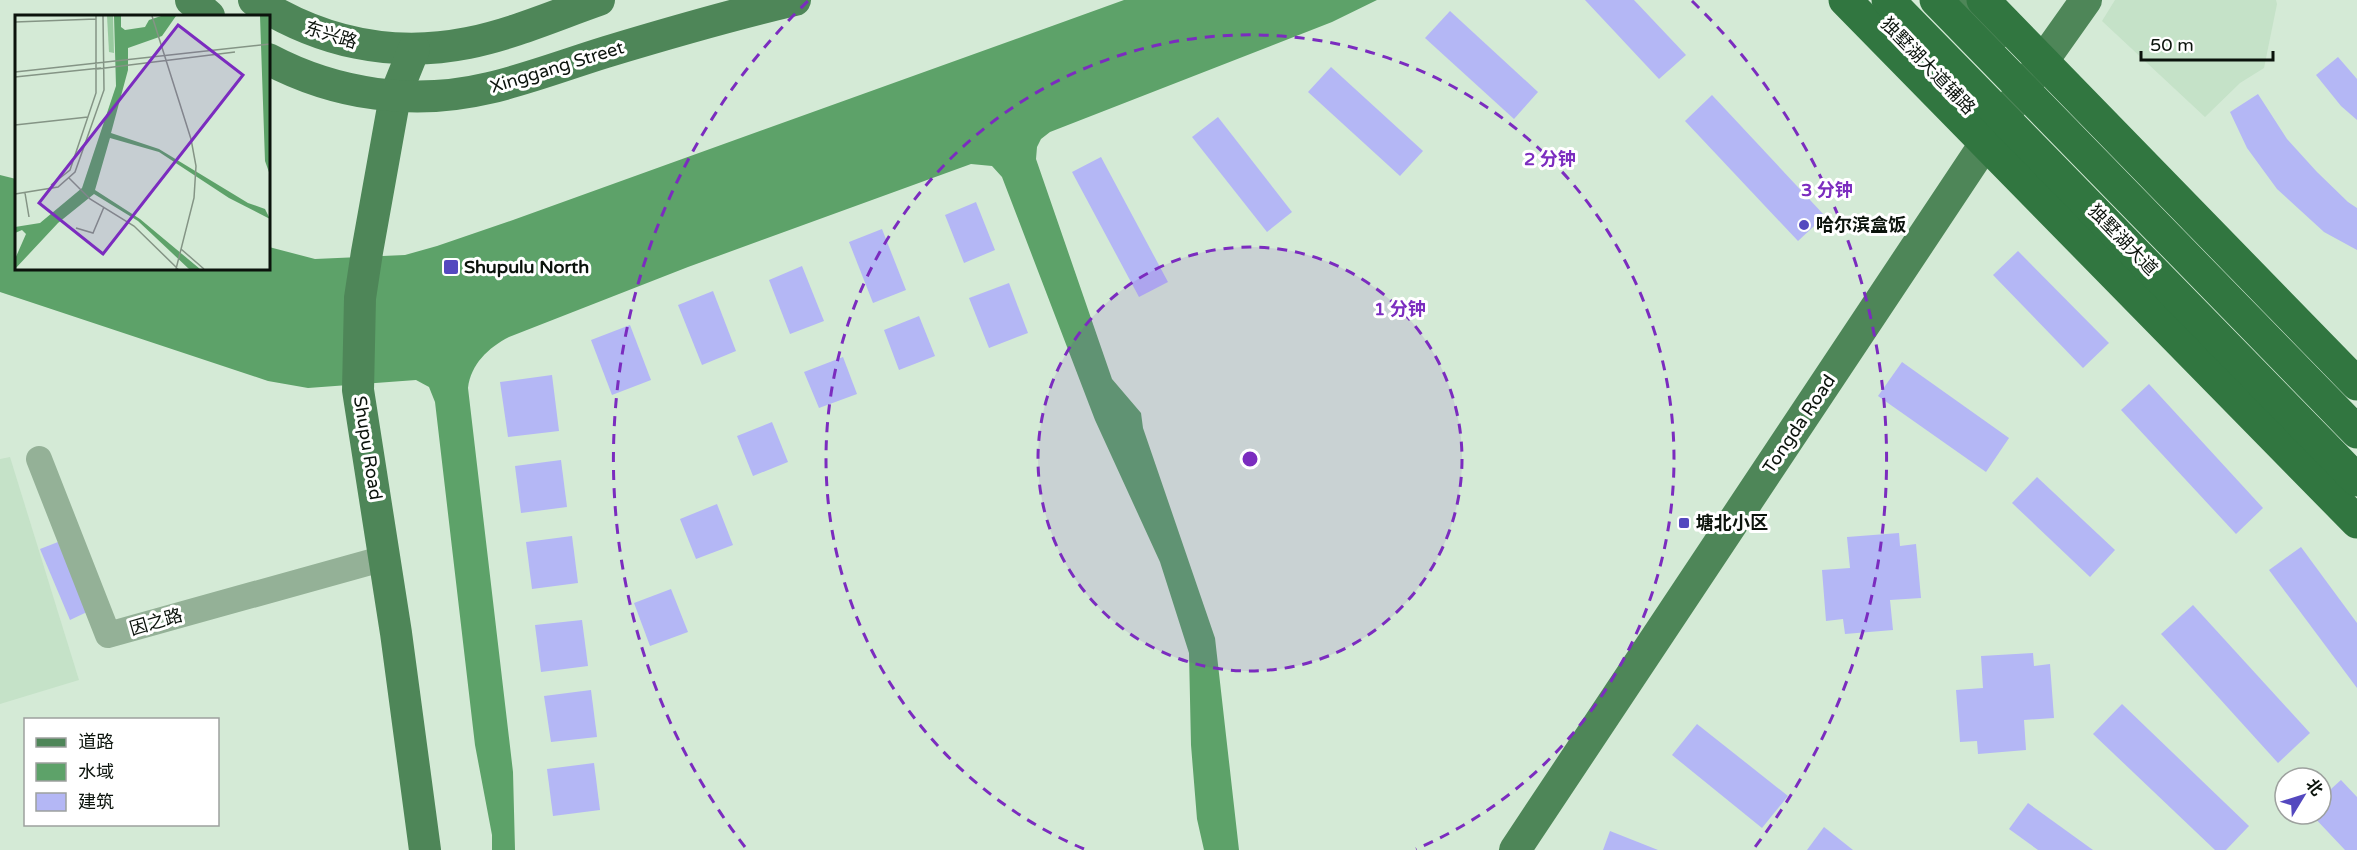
<svg xmlns="http://www.w3.org/2000/svg" width="2357" height="850" viewBox="0 0 2357 850" font-family="'Varela Round','Noto Sans SC',sans-serif">
<rect width="100%" height="100%" fill="#d4ead6"/>
<g fill="#c5e2c8">
<path d="M2115,0H2276L2277,4L2264,68L2240,83L2205,117L2102,21Z"/>
<path d="M10,457L79,680L0,704V459Z"/>
</g>
<path fill="#5da269" d="M1124,0H1377L1332,22L1050,132L1041,139L1037,147L1036,159L1112,379L1141,413L1143,428L1215,638L1239,850H1204L1197,819L1191,745L1189,653L1160,562L1095,420L1002,177L992,166L971,164L688,267L509,337C488,348 471,364 468,388L513,772L515,850H492V835L475,745L435,402L429,387L416,380L308,388L268,381L0,292V175L16,179V268H268L269,247L315,259L405,255L437,246L513,220Z"/>
<g fill="#b4b7f5">
<path d="M1585,0H1634L1686,55L1659,79Z"/>
<path d="M1450,11L1538,92L1514,119L1425,38Z"/>
<path d="M2338,57L2357,79V120L2341,106L2316,75Z"/>
<path d="M1331,67L1423,151L1400,176L1308,92Z"/>
<path d="M2258,94L2287,139L2317,172L2348,202L2357,208V250L2324,232L2277,189L2247,148L2230,112Z"/>
<path d="M1712,95L1825,216L1798,241L1685,121Z"/>
<path d="M1218,117L1292,212L1267,232L1192,137Z"/>
<path d="M1101,157L1168,282L1139,297L1072,172Z"/>
<path d="M976,202L995,250L964,263L945,215Z"/>
<path d="M882,229L906,290L873,303L849,242Z"/>
<path d="M2018,251L2109,343L2083,368L1993,275Z"/>
<path d="M802,266L824,321L790,334L769,280Z"/>
<path d="M1009,283L1028,333L989,348L969,298Z"/>
<path d="M713,291L736,351L702,365L678,305Z"/>
<path d="M919,316L935,356L899,370L884,330Z"/>
<path d="M630,325L651,380L612,395L591,340Z"/>
<path d="M843,357L857,394L819,408L804,372Z"/>
<path d="M1902,362L2009,438L1986,472L1878,396Z"/>
<path d="M552,375L559,431L508,437L500,382Z"/>
<path d="M2149,384L2263,508L2236,534L2121,410Z"/>
<path d="M772,422L788,462L753,476L737,436Z"/>
<path d="M561,460L567,507L521,513L515,466Z"/>
<path d="M2037,477L2115,550L2090,577L2012,503Z"/>
<path d="M717,504L733,545L696,559L680,519Z"/>
<path d="M1899,533L1900,546L1916,544L1921,598L1890,600L1893,630L1845,634L1843,619L1826,621L1822,570L1850,568L1847,537Z"/>
<path d="M572,536L578,583L532,589L526,542Z"/>
<path d="M58,542L87,612L70,620L40,549Z"/>
<path d="M2301,547L2357,623V688L2269,570Z"/>
<path d="M671,589L688,632L650,646L634,603Z"/>
<path d="M2193,605L2310,733L2278,763L2161,634Z"/>
<path d="M582,620L588,666L541,672L535,625Z"/>
<path d="M2033,653L2034,666L2050,664L2054,718L2024,720L2026,750L1978,754L1977,741L1960,742L1956,690L1983,688L1981,656Z"/>
<path d="M591,690L597,737L551,742L544,696Z"/>
<path d="M2122,704L2249,826L2226,850H2215L2093,734Z"/>
<path d="M1697,724L1788,796L1762,828L1672,755Z"/>
<path d="M594,763L600,810L553,816L547,769Z"/>
<path d="M2341,780L2357,797V850H2345L2311,814H2321V798Z"/>
<path d="M2028,803L2093,850H2038L2009,829Z"/>
<path d="M1824,827L1853,850H1807Z"/>
<path d="M1610,831L1658,850H1603Z"/>
</g>
<g fill="none" stroke-linecap="round" stroke-linejoin="round">
<path stroke="#94b197" stroke-width="26" d="M39,459L108,635L385,558"/>
<g stroke="#4e8658" stroke-width="32">
<path d="M191,0L209,16"/>
<path d="M254,0C319,42 392,58 468,43C513,34 556,15 599,0"/>
<path d="M1963,0L1996,34"/>
<path d="M414,49L395,96L367,252L360,298L358,390L396,633L425,850"/>
<path d="M268,59C336,95 414,106 489,88C528,79 567,64 606,52C669,33 731,15 795,0"/>
<path d="M1515,850L1994,130L2086,0"/>
</g>
<g stroke="#317640" stroke-width="33">
<path d="M1845,0L2357,522"/>
<path d="M1888,0L2357,480"/>
<path d="M1936,0L2357,432"/>
<path d="M1983,0L2357,384"/>
</g>
</g>
<circle cx="1250" cy="459" r="212" fill="#7b2cbf" fill-opacity=".12"/>
<g fill="none" stroke="#7b2cbf" stroke-width="3" stroke-dasharray="10 8">
<circle cx="1250" cy="459" r="212"/>
<path d="M1084 849A424 424 0 1 1 1416 849"/>
<path d="M745 847A637 637 0 0 1 808 1M1692 1A637 637 0 0 1 1755 847"/>
</g>
<g fill="#5448bf" stroke="#fff" stroke-width="2">
<circle cx="1804" cy="225" r="6"/>
<rect x="443" y="259" width="16" height="16" rx="3"/>
<rect x="1678" y="517" width="12" height="12" rx="3"/>
</g>
<g text-anchor="middle" stroke-width="6" stroke-linejoin="round" paint-order="stroke">
<g font-size="18" fill="#0b130c" stroke="#fff">
<text transform="translate(331 35) rotate(17)" y="6">东兴路</text>
<text transform="translate(1928 66) rotate(46)" y="6">独墅湖大道辅路</text>
<text transform="translate(557 67) rotate(-17)" y="6">Xinggang Street</text>
<text transform="translate(2123 240) rotate(46)" y="6">独墅湖大道</text>
<text transform="translate(1799 424) rotate(-56)" y="6">Tongda Road</text>
<text transform="translate(368 448) rotate(81)" y="6">Shupu Road</text>
<text transform="translate(156 622) rotate(-16)" y="6">因之路</text>
</g>
<g font-size="18" font-weight="bold" fill="#0b130c" stroke="#fff" text-anchor="start">
<text x="1816" y="231">哈尔滨盒饭</text>
<text x="464" y="273">Shupulu North</text>
<text x="1696" y="529">塘北小区</text>
</g>
</g>
<g transform="translate(15 15)">
<rect width="255" height="255" fill="#d4ead6"/>
<path d="M92,1H98L99,38L94,37Z" fill="#98ca9f"/>
<path d="M99,1H106V12L110,15L130,12L134,5L146,1H161L147,21L113,33V55L96,118L144,134L233,188L250,194L255,204L214,183L144,137L95,123L80,175L125,204L185,254H174L123,206L79,179L43,208L0,254V244L11,219L7,215L0,218V212L25,208L67,173L101,71ZM245,1H255V160L250,146Z" fill="#5da269"/>
<path fill="none" stroke="#849485" stroke-width="1.5" d="M137,1L176,124L181,151L179,183L161,254M0,7L81,4M82,54L220,37M0,57L255,29M0,62L86,53M0,110L73,102M54,163L75,184L119,211L163,254M36,170L55,155L81,78V1M10,178L14,202M0,179L43,172L60,157L89,75L88,1M61,213L78,218L89,192M166,234L189,254"/>
<path fill="#7b2cbf" fill-opacity="0.15" stroke="#7b2cbf" stroke-width="3" d="M163,10L228,60L88,239L24,188Z"/>
<rect width="255" height="255" fill="none" stroke="#0b130c" stroke-width="3"/>
</g>
<circle cx="1250" cy="459" r="9" fill="#7b2cbf" stroke="#fff" stroke-width="3"/>
<g font-size="18" text-anchor="middle" font-weight="bold" fill="#7b2cbf" stroke="#fff" stroke-width="6" stroke-linejoin="round" paint-order="stroke">
<text x="1550" y="165">2 分钟</text>
<text x="1827" y="196">3 分钟</text>
<text x="1400" y="315">1 分钟</text>
</g>
<rect x="24" y="718" width="195" height="108" fill="#ffffff" stroke="#9da19e" stroke-width="1.5"/>
<rect x="36" y="738" width="30" height="9" fill="#4e8658" stroke="#9da19e" stroke-width="1.5"/>
<text x="78" y="748" font-size="18" fill="#0b130c">道路</text>
<rect x="36" y="763" width="30" height="18" fill="#5da269" stroke="#9da19e" stroke-width="1.5"/>
<text x="78" y="778" font-size="18" fill="#0b130c">水域</text>
<rect x="36" y="793" width="30" height="18" fill="#b4b7f5" stroke="#9da19e" stroke-width="1.5"/>
<text x="78" y="808" font-size="18" fill="#0b130c">建筑</text>
<g transform="translate(2303 796) rotate(52)"><circle r="28" fill="#ffffff" stroke="#9da19e" stroke-width="1.5"/>
<path d="M0-4.5L10 22L0 15L-10 22Z" fill="#5448bf"/>
<text y="-9" font-size="16" font-weight="bold" text-anchor="middle" fill="#0b130c">北</text>
</g>
<path d="M2141 51v9h132v-9" fill="none" stroke="#0b130c" stroke-width="3"/>
<text x="2150" y="51" font-size="18" fill="#0b130c" stroke="#ffffff" stroke-width="4.5" paint-order="stroke">50 m</text>
</svg>
